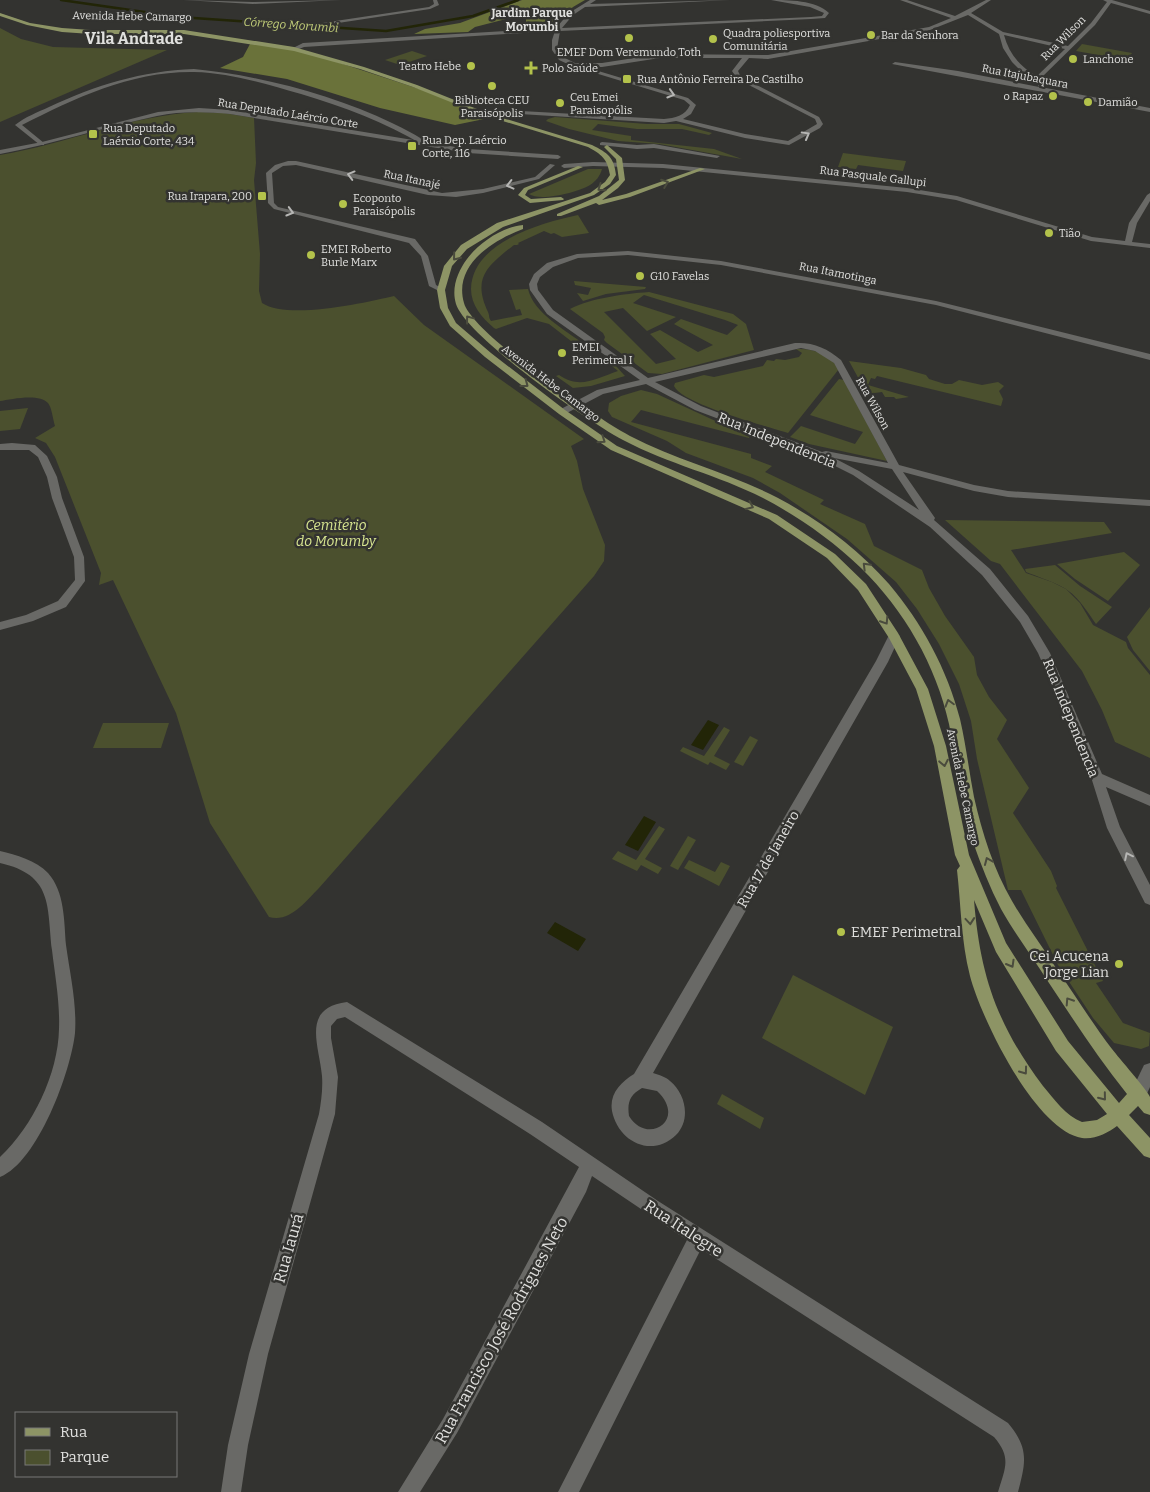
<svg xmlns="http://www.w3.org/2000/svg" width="1150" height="1492" viewBox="0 0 1150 1492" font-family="Bitter,serif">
<rect width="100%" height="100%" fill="#333330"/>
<g fill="#4b502e" fill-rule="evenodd">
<path d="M0,28L21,39L53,47L167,50L0,122Z"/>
<path d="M1082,44L1132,53L1127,60L1076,51Z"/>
<path d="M412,51L427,56L400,65L385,60Z"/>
<path d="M199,112L224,113L254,118L256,163L254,180L260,254L259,291L262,303C288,320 364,303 394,296L424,325L584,439L571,446L577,461L583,489L605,545L604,561L594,576L319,888C306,901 290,923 269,917L210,823L176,713L113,580L99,585L101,573L55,457L46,443L35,438L55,426C53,420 52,408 48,403C40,393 11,399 0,401V155C67,144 131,115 199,112Z"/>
<path d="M555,117L647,124H679L712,133L709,135L682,129H637L598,124L592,130L631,136V140L714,149L742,159L659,144L618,141L569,129L546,121L548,119Z"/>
<path d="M843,153L906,161L903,171L858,165L856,169L838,167Z"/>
<path d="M588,169H602C600,176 596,181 590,185C579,192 540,202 529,194Z"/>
<path d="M578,215L589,233L562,237L554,233L551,234L544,231L518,243L519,244L517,245H514C487,266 472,278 488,312C490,317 488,316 491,321L522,315L520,309L516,310L509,290L528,289C534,314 566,330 585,345L580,348L549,324L527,318L496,329L494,328C482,318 471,305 471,289C472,242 541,223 578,215Z"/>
<path d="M574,281L646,287L645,289L606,294L583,301L577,293L588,295L591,288L575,285Z"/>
<path d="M649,292L733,314L746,324L754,350L662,374L648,373L607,343L604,340L605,337L603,333L570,309C591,298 624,294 649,292ZM644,295L725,320L738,325L727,335L681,319L674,324L713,345L698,352L660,330L650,334L676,359L656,364L604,312L623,308L647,331L676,317L633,303Z"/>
<path d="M796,349C814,348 829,354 839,369L788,433C766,426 682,404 674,386L675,383L704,375L714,377L763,366L767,360L774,361L776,359L785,360L799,357L802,353Z"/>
<path d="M849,361L901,368L926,375L929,379L945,384H952L959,380L982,385L998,382L1004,386L999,391L1003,399L1001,406L877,376L875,379L871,378L868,385L909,397L896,399L894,397H885L882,392L867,394Z"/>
<path d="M615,365L625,376L591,386L573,388L556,376L559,375C580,390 597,378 618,371L612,366Z"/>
<path d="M839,379L844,380L887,461L809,444L790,437L801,426L855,444L863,432L810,415Z"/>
<path d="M641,390L657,394L722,424L749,434L750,436L749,438L641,410L631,422L751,454V458L772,466L765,472L824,500L820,504L865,524L874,546L922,570L929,588L945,616L974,657L977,675L989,697L1007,720L997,739L1029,788L1013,813L1051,871L1057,886L1056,888L1103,981L1096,983L1123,1023L1150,1033L1149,1046L1141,1049L1114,1043L1093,1018L1058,965L1021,890H1008L977,759L971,721L959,684L939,644L917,609L896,582L847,539L780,493L753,478L686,453L667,441L612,417L608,411L609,403L621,396Z"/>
<path d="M28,408L20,429L0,431V411Z"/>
<path d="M945,520L1104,522L1112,533L1011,550L1026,573L1052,582L1066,589L1080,603L1093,625L1126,642L1128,648L1150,675V758L1115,742L1102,710L1082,671L1000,564L991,561Z"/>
<path d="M1124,552L1140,565L1108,601L1075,579L1057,564Z"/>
<path d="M1055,565L1080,586L1112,607L1096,624C1071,586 1067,588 1026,572L1025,569Z"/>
<path d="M1150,607V671L1133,650L1127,637Z"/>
<path d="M103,723H169L161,748H93Z"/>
<path d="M724,727L730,730L714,756L730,764L726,770L710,762L708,765L680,751L683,747L704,756Z"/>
<path d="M750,736L758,740L743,766L734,762Z"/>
<path d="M659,826L665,829L645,859L662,868L658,874L641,865L637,871L612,859L618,851L636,860Z"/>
<path d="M688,836L696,840L678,870L670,866Z"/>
<path d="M689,860L715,872L721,862L730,866L719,886L684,868Z"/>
<path d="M793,975L893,1027L865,1095L762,1038Z"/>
<path d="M722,1094L764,1118L760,1129L717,1104Z"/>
</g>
<g fill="#6a723a">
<path d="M522,0H585L573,7L550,28H526V14L475,27L468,32L414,34L425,29L460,23Z"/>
<path d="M250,44L291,47L462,103L489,118L455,125L380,108L287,79L220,68L243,57Z"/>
</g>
<g fill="#222507">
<path d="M708,720L719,725L703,750L691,745Z"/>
<path d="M644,816L656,822L638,851L625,845Z"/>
<path d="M555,922L586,939L578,951L547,933Z"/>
</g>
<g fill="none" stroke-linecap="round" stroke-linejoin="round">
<path stroke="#222507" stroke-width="2.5" d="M61,0L179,17L386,31L473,16L518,0"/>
<g fill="#696966" fill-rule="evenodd">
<path d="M183,0L253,2L341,0L253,4Z"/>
<path d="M433,0H437L439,5L430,9L325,25L322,23L429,7L434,4Z"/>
<path d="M590,0H596L590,4L730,0L585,7L573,15L562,28L811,17L822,16L824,13L810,7L771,0C788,0 816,0 829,13L825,18L811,19L560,31L557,49L563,57L575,63H602L660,54L768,55L929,27L951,18L900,0H907L955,16L986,0H991L971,13L1003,32L1068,46L1091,23L1107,2L1103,0H1112L1150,11V14L1111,3L1095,25L1041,78L1042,84L1046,88L1150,108V112L892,64L895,62L958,71L1039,87L1035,79L1022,72L1012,62L1003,48L999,34L968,15L930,30L768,59L749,58L738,71L741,77L819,117L823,124L820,128L789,145L745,138L676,121L664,123L503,113L505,110L664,119C675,118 685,116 690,105L684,100L572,66L559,60L552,50V40L555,31L304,47L294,51L291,49L303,43L556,28L569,13ZM1004,35L1065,49L1037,76C1020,67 1009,54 1004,35ZM660,58H742L732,71L737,79L815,119L817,124L788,141L745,134L683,119L691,114L696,105L688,98L585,67H602Z"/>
<path d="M194,69C258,75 334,95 392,123C404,129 418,135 428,144L423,145C385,122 344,107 301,94C266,84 231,73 194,72C132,71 75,98 22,125L44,143V145H40L15,125C25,117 38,112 49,107C96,85 142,71 194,69Z"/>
<path d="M602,142L637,145L654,144L720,156L717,158L654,148L637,149L600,145V143Z"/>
<path d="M288,161H296L442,193L483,189L535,177L550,164L555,165L539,179L483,193L456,197L428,195L296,165L283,166L272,173L274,203L278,207L415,239L428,256L436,285L445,290L441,292L429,286L421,256L409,243L274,209L268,203L266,173L275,165Z"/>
<path d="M593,162L663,164L907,188L957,196L1092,237L1125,241L1129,223L1147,195L1150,193V201L1137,223L1132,242L1150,244V248L1091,241L956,200L907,192L663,168L593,166L564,168L561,166L564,164Z"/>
<path d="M628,251L721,261L936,301L1150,354V360L936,305L721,265L628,255L578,258L553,267L540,277L537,284L538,290L553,310L648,378L795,343C813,342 827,348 841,360L899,465L974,485L1008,491L1150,500V506L1008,497L974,491L903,472L935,518L934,520L990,569L1028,616L1050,653L1102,774L1150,795V806L1106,787L1120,827L1150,885V905L1145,903L1107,828L1091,777L1038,653L1020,622L982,575L930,527L853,475L809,453L695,410L646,384L603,394L565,414H559V410L597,390L640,380L547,314L530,290L529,284L534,274L547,263L577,254ZM801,348L815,351L834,363L888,463L826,451L822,452L701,406L655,382ZM834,458L892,469L919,510L859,471Z"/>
<path d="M12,443L35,445L47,456L57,477L62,498L84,557L85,581L66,607L33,621L0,630V622L26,615L58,601L75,580L74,557L52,498L47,477L38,457L29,450H0V444Z"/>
<path d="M894,632L900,636L888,662L653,1073C659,1075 666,1077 670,1081C686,1094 691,1120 676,1135C651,1159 618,1141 612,1111C609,1094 621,1082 634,1074L876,661L890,633ZM642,1088L657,1091C688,1120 647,1146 629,1116C627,1102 630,1095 642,1088Z"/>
<path d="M0,851C16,855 36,860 48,873C65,892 64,921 66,945C70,974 77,1004 75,1033C71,1071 38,1162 0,1177V1157C33,1126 58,1074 59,1029C60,1002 55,976 52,950C47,905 53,875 0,863Z"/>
<path d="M347,1002L542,1122L658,1201L1008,1423C1029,1448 1026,1462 1018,1492H998C1005,1468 1012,1458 994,1437L701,1249L579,1492H558L687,1240L592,1176L586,1192L457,1433L420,1492H398L443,1419L579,1167L530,1134L345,1017L337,1019L331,1026V1038L338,1077L335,1114L268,1354L248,1445L241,1492H221L228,1445L249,1354L319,1114C321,1102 323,1089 322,1076C319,1044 301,1008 347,1002Z"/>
<path d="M1150,1063V1087L1144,1100L1138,1102L1132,1100L1130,1094L1144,1065Z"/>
</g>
<path fill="#696966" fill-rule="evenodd" d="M199,108L230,110L468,149L558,155L561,157L558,159L468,153L230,114C206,112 181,111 157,116C104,127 53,144 0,154V150L42,142L158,112Z"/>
<g fill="#8d9465" fill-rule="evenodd">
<path d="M0,13L30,23L62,28L91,30H184L294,47L364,67L417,85L487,113L592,145C608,153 614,157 616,175L610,184L594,195L503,227L467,249L452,266L445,290L448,308L456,323L491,353L565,410L617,446L777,515L835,554L866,584L898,633L928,689L946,746L969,855L1006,943L1068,1041L1119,1103L1127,1094C1098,1058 1073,1019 1047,980C1032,956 1015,934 1001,909C990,888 981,865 973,842C960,804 957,763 949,724C936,665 904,610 861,568C832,540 799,517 763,498C718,475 668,464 623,440C590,423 466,336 456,304C451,288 458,271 467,259C479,243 502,227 523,225V229C493,240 453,265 464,303C472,333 599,420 630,436C678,461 730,473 778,498C819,520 857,548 889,584C922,623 947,669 960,719C966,745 969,771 974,797C982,833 994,870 1012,901C1025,924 1042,946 1056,968C1075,995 1092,1023 1112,1049C1118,1057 1148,1091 1150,1097C1150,1102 1150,1110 1150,1115L1144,1113L1138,1106L1129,1115L1150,1138V1158L1144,1156L1117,1126C1108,1133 1094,1140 1082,1138C1035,1130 981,1018 970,976C961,941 961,905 957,870L960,866L955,855L934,746L916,689L889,638L858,590L827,558L769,519L611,450L559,414L485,357L450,326L440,308L437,290L444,266L461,245L497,223L590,193L605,182L610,175C607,158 602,155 588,147L483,115L413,87L360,69L294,51L184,34H91L62,32L27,25L0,16ZM974,900L996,952L1056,1051L1107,1114L1097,1120L1082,1122C1066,1116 1054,1099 1043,1086C997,1025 980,975 974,900Z"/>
<path d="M607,145L622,158L625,180L618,188L602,200L626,194L700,168L705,169L630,197L599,205L596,203L561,216H557V214L599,196L619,180L616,159L604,147Z"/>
<path d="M578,166L583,167L528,190L525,195L531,199L561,197L564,199L563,200L530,203L518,195L524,188Z"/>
</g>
</g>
<defs><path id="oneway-chevron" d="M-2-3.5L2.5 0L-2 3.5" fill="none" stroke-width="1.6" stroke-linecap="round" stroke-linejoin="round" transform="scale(1.25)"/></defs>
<g stroke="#b6b6b4">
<use href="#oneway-chevron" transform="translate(671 94) rotate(17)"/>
<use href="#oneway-chevron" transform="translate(806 135) rotate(-29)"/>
<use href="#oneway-chevron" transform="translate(351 175) rotate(-165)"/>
<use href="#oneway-chevron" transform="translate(510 185) rotate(166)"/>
<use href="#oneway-chevron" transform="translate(290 212) rotate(16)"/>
<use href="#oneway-chevron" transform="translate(1128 856) rotate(-116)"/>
</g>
<g stroke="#4a4b3d">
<use href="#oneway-chevron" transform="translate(665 183) rotate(-21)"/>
<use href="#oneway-chevron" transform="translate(601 188) rotate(145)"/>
<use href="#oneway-chevron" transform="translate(456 257) rotate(129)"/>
<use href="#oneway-chevron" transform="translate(469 319) rotate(-127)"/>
<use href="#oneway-chevron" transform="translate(525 384) rotate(37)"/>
<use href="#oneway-chevron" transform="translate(602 440) rotate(34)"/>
<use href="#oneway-chevron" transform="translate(750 506) rotate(24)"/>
<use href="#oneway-chevron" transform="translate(866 566) rotate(-135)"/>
<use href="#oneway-chevron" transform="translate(885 621) rotate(57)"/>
<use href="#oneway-chevron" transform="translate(949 703) rotate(-106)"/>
<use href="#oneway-chevron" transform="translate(944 763) rotate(79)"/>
<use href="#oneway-chevron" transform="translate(988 861) rotate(-113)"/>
<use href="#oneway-chevron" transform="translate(970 921) rotate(85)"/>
<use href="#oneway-chevron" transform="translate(1011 964) rotate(60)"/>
<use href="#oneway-chevron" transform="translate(1069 1001) rotate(-123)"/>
<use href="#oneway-chevron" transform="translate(1024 1071) rotate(54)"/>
<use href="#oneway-chevron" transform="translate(1103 1097) rotate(51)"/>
</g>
<g fill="#b3c24b" stroke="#333330" stroke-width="2">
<circle cx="871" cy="35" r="5"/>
<circle cx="629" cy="38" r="5"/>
<circle cx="713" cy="39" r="5"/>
<circle cx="1073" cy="59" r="5"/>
<circle cx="471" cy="66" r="5"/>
<path d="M528.5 60.5h5v5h5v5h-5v5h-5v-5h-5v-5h5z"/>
<rect x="622" y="74" width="10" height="10" rx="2.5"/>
<circle cx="492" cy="86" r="5"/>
<circle cx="1053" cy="96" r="5"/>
<circle cx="1088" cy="102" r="5"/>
<circle cx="560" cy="103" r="5"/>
<rect x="88" y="129" width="10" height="10" rx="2.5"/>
<rect x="407" y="141" width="10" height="10" rx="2.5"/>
<rect x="257" y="191" width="10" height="10" rx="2.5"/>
<circle cx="343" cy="204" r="5"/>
<circle cx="1049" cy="233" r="5"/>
<circle cx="311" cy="255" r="5"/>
<circle cx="640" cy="276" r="5"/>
<circle cx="562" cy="353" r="5"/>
<circle cx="841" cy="932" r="5"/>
<circle cx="1119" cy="964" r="5"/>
</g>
<g text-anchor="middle" stroke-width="5" stroke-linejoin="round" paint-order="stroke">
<g font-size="11" fill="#e0e0de" stroke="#333330">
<text transform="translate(132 16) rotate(1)" y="4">Avenida Hebe Camargo</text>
<text transform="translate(1063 38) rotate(-45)" y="4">Rua Wilson</text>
<text transform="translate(1025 76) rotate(11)" y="4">Rua Itajubaquara</text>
<text transform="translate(288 113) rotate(9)" y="4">Rua Deputado Laércio Corte</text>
<text transform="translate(873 176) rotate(7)" y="4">Rua Pasquale Gallupi</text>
<text transform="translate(412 179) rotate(12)" y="4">Rua Itanajé</text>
<text transform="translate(838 273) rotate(11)" y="4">Rua Itamotinga</text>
<text transform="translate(551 383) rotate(37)" y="4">Avenida Hebe Camargo</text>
<text transform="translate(873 403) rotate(61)" y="4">Rua Wilson</text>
<text transform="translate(963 787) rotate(78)" y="4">Avenida Hebe Camargo</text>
</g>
<g font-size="11" fill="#e0e0de" stroke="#333330" text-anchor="start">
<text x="723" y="37">Quadra poliesportiva<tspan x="723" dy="13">Comunitária</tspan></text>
<text x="881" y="39">Bar da Senhora</text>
<text x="629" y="56" text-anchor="middle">EMEF Dom Veremundo Toth</text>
<text x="1083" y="63">Lanchone</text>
<text x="461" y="70" text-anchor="end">Teatro Hebe</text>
<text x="542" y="72">Polo Saúde</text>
<text x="637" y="83">Rua Antônio Ferreira De Castilho</text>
<text x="1043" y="100" text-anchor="end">o Rapaz</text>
<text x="570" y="101">Ceu Emei<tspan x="570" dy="13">Paraisopólis</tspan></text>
<text x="492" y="104" text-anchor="middle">Biblioteca CEU<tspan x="492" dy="13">Paraisópolis</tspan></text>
<text x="1098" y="106">Damião</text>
<text x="103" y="132">Rua Deputado<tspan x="103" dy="13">Laércio Corte, 434</tspan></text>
<text x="422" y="144">Rua Dep. Laércio<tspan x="422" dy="13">Corte, 116</tspan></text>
<text x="252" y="200" text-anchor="end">Rua Irapara, 200</text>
<text x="353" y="202">Ecoponto<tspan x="353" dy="13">Paraisópolis</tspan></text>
<text x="1059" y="237">Tião</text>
<text x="321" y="253">EMEI Roberto<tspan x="321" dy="13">Burle Marx</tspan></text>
<text x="650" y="280">G10 Favelas</text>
<text x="572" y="351">EMEI<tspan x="572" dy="13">Perimetral I</tspan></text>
</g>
<g font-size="12" font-weight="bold" fill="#e0e0de" stroke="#333330">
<text x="532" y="17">Jardim Parque<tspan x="532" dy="14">Morumbi</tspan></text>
</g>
<g font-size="12" font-style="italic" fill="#c0cc78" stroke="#333330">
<text transform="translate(291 25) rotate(4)" y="4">Córrego Morumbi</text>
</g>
<g font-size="14" fill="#e0e0de" stroke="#333330">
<text transform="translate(777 440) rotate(22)" y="5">Rua Independencia</text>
<text transform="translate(1071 718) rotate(68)" y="5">Rua Independencia</text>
<text transform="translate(768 859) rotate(-60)" y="5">Rua 17 de Janeiro</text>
</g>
<g font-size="14" font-style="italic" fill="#d8e690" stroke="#333330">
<text x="336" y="530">Cemitério<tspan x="336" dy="16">do Morumby</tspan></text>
</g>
<g font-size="14" fill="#e0e0de" stroke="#333330" text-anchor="start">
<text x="851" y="937">EMEF Perimetral</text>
<text x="1109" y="961" text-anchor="end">Cei Acucena<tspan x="1109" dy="16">Jorge Lian</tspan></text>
</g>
<g font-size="16" font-weight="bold" fill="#e0e0de" stroke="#333330">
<text x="134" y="44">Vila Andrade</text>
</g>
<g font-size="16" fill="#e0e0de" stroke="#333330">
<text transform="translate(684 1228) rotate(33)" y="6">Rua Italegre</text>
<text transform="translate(288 1248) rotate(-74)" y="6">Rua Iaurá</text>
<text transform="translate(501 1330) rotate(-61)" y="6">Rua Francisco José Rodrigues Neto</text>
</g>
</g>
<rect x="15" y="1412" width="162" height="65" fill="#333330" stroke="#787876"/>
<rect x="25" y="1428" width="25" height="8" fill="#8d9465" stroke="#787876"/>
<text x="60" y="1437" font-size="15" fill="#e0e0de">Rua</text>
<rect x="25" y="1450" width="25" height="15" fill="#4b502e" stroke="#787876"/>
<text x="60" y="1462" font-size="15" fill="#e0e0de">Parque</text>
</svg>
